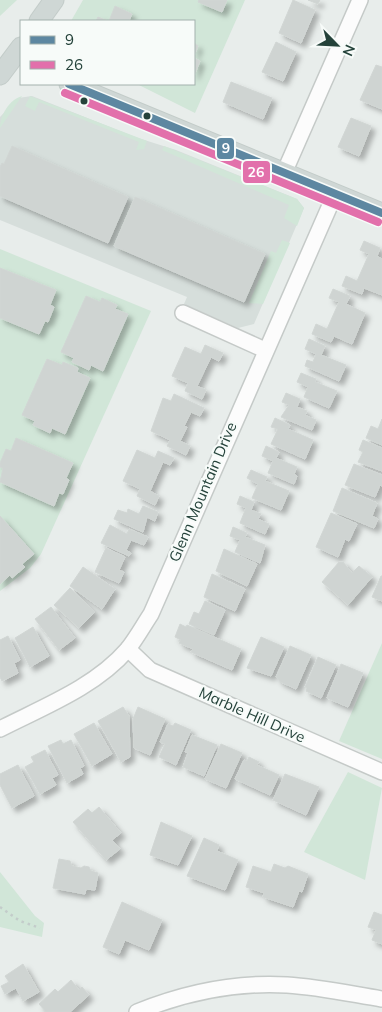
<svg xmlns="http://www.w3.org/2000/svg" width="382" height="1012" viewBox="0 0 382 1012" font-family="Mulish,sans-serif">
<defs>
<filter id="shadow"><feDropShadow dx="4.5" dy="4.5" stdDeviation="2.5" flood-color="#0004"/></filter>
</defs>
<rect width="100%" height="100%" fill="#e8edeb"/>
<path fill="#d6dedb" d="M32,96L135,137L176,150L297,199L304,208L254,324L238,328L184,304L187,297L0,220V117L18,98Z"/>
<g fill="#d1e6d8">
<path d="M0,0H17L0,16Z"/>
<path d="M83,0H245L195,113L137,84H194V21H71Z"/>
<path d="M22,96L0,128C0,115 9,100 22,96Z"/>
<path d="M30,96L147,141L144,149L136,150L139,142L39,102L35,111L25,106Z"/>
<path d="M164,146L297,199L304,208L297,226L284,218L289,205L162,150Z"/>
<path d="M282,240L290,243L263,304L249,303L271,251L276,253Z"/>
<path d="M0,249L151,311L41,554L30,568L0,591Z"/>
<path d="M382,643V759L339,741Z"/>
<path d="M348,772L382,788L365,880L304,852Z"/>
<path d="M0,872L35,916L44,923L42,937L0,927Z"/>
</g>
<g fill="#cfd4d2" stroke="#d1d6d4" filter="url(#shadow)">
<path d="M199,0H227L222,12L198,2Z"/>
<path d="M293,0L315,10L301,43L279,33Z"/>
<path d="M308,0H320L318,4Z"/>
<path d="M115,6L132,14L129,21H109Z"/>
<path d="M98,17L108,21H96Z"/>
<path d="M276,42L296,52L283,81L262,72Z"/>
<path d="M194,43L198,46L194,56Z"/>
<path d="M194,58L200,61L194,76Z"/>
<path d="M376,65L382,67V109L360,100Z"/>
<path d="M231,82L272,98L263,119L223,102Z"/>
<path d="M351,118L371,126L359,156L338,147Z"/>
<path d="M12,146L128,197L108,243L0,196V167L2,163L4,164Z"/>
<path d="M135,197L265,254L244,302L114,246Z"/>
<path d="M364,241L380,248L377,256L382,259V295L364,288L362,294L342,286L346,276L357,281L369,254L360,250Z"/>
<path d="M0,268L56,290L50,305L54,307L48,322L45,321L39,334L0,318Z"/>
<path d="M333,289L350,296L346,304L365,313L352,344L334,336L331,342L312,334L316,324L327,329L339,302L329,298Z"/>
<path d="M86,296L100,302L102,298L117,305L115,309L128,314L103,371L91,365L89,370L72,362L74,358L61,352Z"/>
<path d="M309,339L325,346L321,355L346,365L339,381L305,366L307,360L313,362L316,354L305,349Z"/>
<path d="M205,345L223,353L219,361L211,357L197,386L206,390L202,399L185,391L188,383L172,376L185,347L201,354Z"/>
<path d="M47,359L62,365L63,362L78,368L77,372L90,378L65,434L52,428L50,433L33,425L35,421L22,415Z"/>
<path d="M301,373L316,379L315,382L337,391L329,408L304,397L308,387L297,382Z"/>
<path d="M286,393L300,399L297,407L307,411L305,415L316,420L312,430L281,417L289,405L282,402Z"/>
<path d="M174,394L204,408L200,416L191,412L184,426L187,427L180,441L190,446L186,455L167,446L170,440L151,431L163,398L171,401Z"/>
<path d="M275,418L290,425L288,429L313,440L305,459L271,444L278,429L271,427Z"/>
<path d="M382,419V445L366,438L371,426L378,429Z"/>
<path d="M16,438L73,463L66,478L69,480L63,494L59,493L54,506L0,482L3,468L0,467V463L6,449L11,451Z"/>
<path d="M363,440L382,448V471L358,462L363,452L359,450Z"/>
<path d="M266,446L279,452L276,458L297,467L294,474L297,476L294,484L268,473L273,461L262,456Z"/>
<path d="M137,450L155,458L158,451L174,458L170,465L163,462L150,491L159,496L155,505L137,496L140,489L123,481Z"/>
<path d="M354,464L382,475V486L380,485L375,497L345,485Z"/>
<path d="M251,470L267,477L265,481L289,491L281,510L252,498L258,484L247,478Z"/>
<path d="M342,488L377,503L372,516L378,519L374,528L333,511Z"/>
<path d="M240,496L254,502L251,510L261,514L258,519L269,524L265,534L240,523L246,508L237,504Z"/>
<path d="M143,506L158,512L155,521L147,517L143,532L114,519L118,510L127,513L128,509L139,514Z"/>
<path d="M331,513L357,524L349,541L345,539L338,557L316,547Z"/>
<path d="M0,516L34,554L22,564L25,567L12,578L10,575L0,584Z"/>
<path d="M110,525L127,534L129,529L148,537L144,545L131,540L126,550L131,553L129,556L101,543Z"/>
<path d="M233,527L247,533L245,537L265,545L260,563L235,552L240,540L230,536Z"/>
<path d="M106,548L125,557L119,570L124,572L119,583L95,572Z"/>
<path d="M224,549L257,564L247,586L216,571Z"/>
<path d="M339,562H343L352,573L359,566L372,577L348,605L322,582Z"/>
<path d="M83,567L115,589L102,609L70,586Z"/>
<path d="M212,574L245,589L235,611L204,597Z"/>
<path d="M381,576H382V601L372,597Z"/>
<path d="M70,588L95,612L79,628L54,605Z"/>
<path d="M205,601L225,610L214,635L189,624L194,612L199,614Z"/>
<path d="M51,607L75,638L59,650L35,619Z"/>
<path d="M180,624L186,627L187,625L241,649L232,670L191,652L193,649L179,643L181,640L175,637Z"/>
<path d="M33,627L49,656L30,667L15,638Z"/>
<path d="M8,636L20,660L14,663L18,673L2,681L0,677V640Z"/>
<path d="M261,637L284,647L271,676L247,668Z"/>
<path d="M290,646L311,655L296,689L281,682L276,677Z"/>
<path d="M318,657L336,665L321,698L306,691L307,688L305,687Z"/>
<path d="M341,664L363,673L348,707L327,698Z"/>
<path d="M123,707L129,716L130,757L121,762L98,721Z"/>
<path d="M138,707L165,719L150,755L134,748L133,719Z"/>
<path d="M94,723L112,754L92,766L74,734Z"/>
<path d="M175,723L191,730L176,765L159,757L165,744L160,742L168,724L173,726Z"/>
<path d="M192,735L217,745L204,776L183,767L188,753L185,752Z"/>
<path d="M61,740L63,744L71,740L84,766L80,768L83,774L67,783L48,746Z"/>
<path d="M221,744L242,753L226,788L205,779Z"/>
<path d="M45,750L58,775L52,778L56,785L40,794L25,767L34,762L31,757Z"/>
<path d="M249,757L259,762L257,765L279,775L270,795L235,779L244,760L247,761Z"/>
<path d="M18,765L34,796L12,808L0,785V774Z"/>
<path d="M285,774L319,787L306,815L273,800Z"/>
<path d="M99,807L121,833L112,840L120,849L106,860L73,822L88,809L92,813Z"/>
<path d="M161,822L192,836L178,865L150,855Z"/>
<path d="M204,838L219,845L217,851L238,860L225,890L187,876Z"/>
<path d="M59,859L70,861L72,866L81,868L84,866L89,867L91,871L98,873L95,890L86,889L85,894L53,888Z"/>
<path d="M274,864L285,868L288,866L308,874L302,892L299,891L293,907L263,897L264,893L246,887L253,866L271,872Z"/>
<path d="M122,902L162,920L149,950L125,940L119,954L103,947Z"/>
<path d="M374,912L382,915V944L372,940L376,930L368,927Z"/>
<path d="M23,964L39,992L23,1001L16,988L5,994L1,986L9,982L5,976Z"/>
<path d="M71,980L79,990L82,987L89,995L70,1012H46L39,1004L55,989L58,992Z"/>
</g>
<g fill="none" stroke-linecap="round" stroke-linejoin="round">
<g stroke="#c5cac8" stroke-width="18">
<g id="minor">
<path d="M284,173L360,0"/>
<path d="M183,313L265,350"/>
<path d="M128,649L150,670L382,772"/>
<path d="M0,729C43,707 95,687 127,650C136,639 143,626 151,614L335,194"/>
<path d="M137,1012C184,993 236,982 287,985C319,987 351,994 382,999"/>
</g>
</g>
<g stroke="#c3ccc9" stroke-width="21">
<g id="major">
<path d="M39,21L54,0"/>
<path d="M0,75L21,47"/>
<path d="M69,84L382,213"/>
</g>
</g>
<path stroke="#c3ccca" stroke-width="2.5" stroke-dasharray="2.5 4" stroke-linecap="butt" d="M0,907L20,921L40,928"/>
<use href="#minor" stroke="#fcfcfc" stroke-width="15"/>
<use href="#major" stroke="#cfd7d5" stroke-width="19"/>
<g stroke="#f7fbf9" stroke-width="11">
<path id="bus-1" d="M69,84L382,213"/>
</g>
<g stroke="#f7fbf9" stroke-width="11">
<path id="bus-2" d="M65,93L378,222"/>
</g>
<use href="#bus-1" stroke="#5d87a1" stroke-width="8"/>
<use href="#bus-2" stroke="#e270ab" stroke-width="8"/>
</g>
<g fill="#24423a" stroke="#f7fbf9" stroke-width="2">
<circle cx="84" cy="101" r="4.5"/>
<circle cx="147" cy="116" r="4.5"/>
</g>
<g text-anchor="middle" stroke-width="4.5" stroke-linejoin="round" paint-order="stroke">
<g font-size="15" fill="#24423a" stroke="#f7fbf9">
<text transform="translate(203 492) rotate(-67)" y="5">Glenn Mountain Drive</text>
<text transform="translate(252 715) rotate(24)" y="5">Marble Hill Drive</text>
</g>
</g>
<g stroke="#f7fbf9" stroke-width="2">
<rect x="216" y="137" width="19" height="23" rx="5" fill="#5d87a1"/>
<rect x="242" y="160" width="29" height="24" rx="5" fill="#e270ab"/>
</g>
<g font-size="14" text-anchor="middle" font-weight="bold" fill="#fff">
<text x="226" y="153">9</text>
<text x="256" y="177">26</text>
</g>
<rect x="20" y="20" width="175" height="65" fill="#f7fbf9" stroke="#a3b1ad"/>
<rect x="30" y="36" width="25" height="8" fill="#5d87a1" stroke="#a3b1ad"/>
<text x="65" y="45" font-size="15" fill="#24423a">9</text>
<rect x="30" y="61" width="25" height="8" fill="#e270ab" stroke="#a3b1ad"/>
<text x="65" y="70" font-size="15" fill="#24423a">26</text>
<g transform="translate(337 45) rotate(114)" stroke="#f7fbf9" stroke-width="4" paint-order="stroke">
<path d="M0-4L9 19L0 12L-9 19Z" fill="#24423a"/>
<text y="-8" font-size="14" font-weight="bold" text-anchor="middle" fill="#24423a">N</text>
</g>
</svg>
